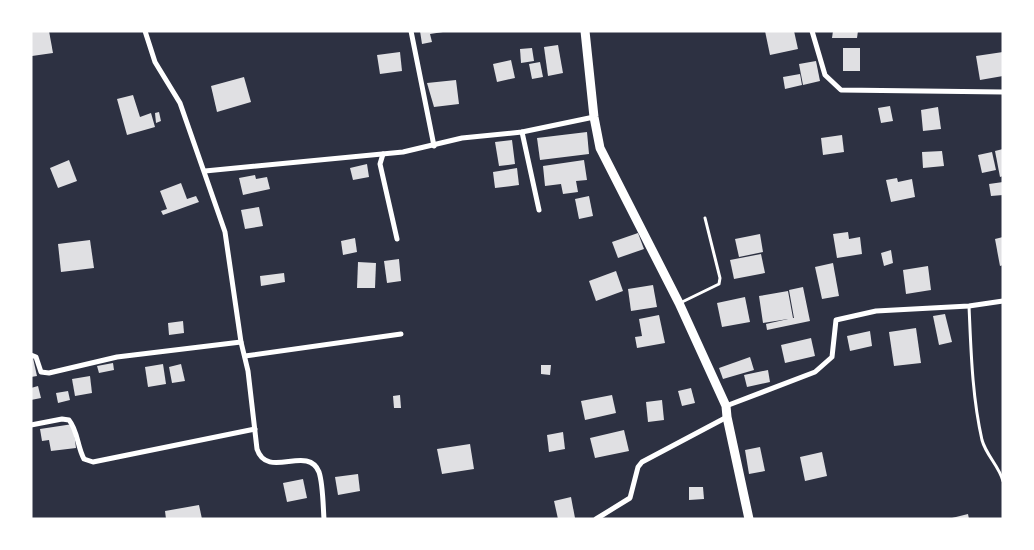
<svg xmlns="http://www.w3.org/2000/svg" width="1034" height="550" viewBox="0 0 1034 550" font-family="'Sofia Sans Condensed',sans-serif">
<rect width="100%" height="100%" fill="#2d3142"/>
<g fill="#e0e0e3">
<path d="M31,31H49L53,53L32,56Z"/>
<path d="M420,31H442L443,32L430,34L432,42L422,44Z"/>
<path d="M765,31H794L798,49L770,55Z"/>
<path d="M833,31H858L857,38H832Z"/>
<path d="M558,45L563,73L548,76L544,47Z"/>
<path d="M532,48L534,61L521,63L520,49Z"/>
<rect x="843" y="48" width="17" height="23"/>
<path d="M400,52L402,71L380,74L377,55Z"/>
<path d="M1003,52V76L980,80L976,56Z"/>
<path d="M511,60L515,78L497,82L493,64Z"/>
<path d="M816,61L820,81L803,85L799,64Z"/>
<path d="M540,62L543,77L532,79L529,64Z"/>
<path d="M800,74L802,85L785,89L783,77Z"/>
<path d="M244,77L251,102L217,112L211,86Z"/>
<path d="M456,80L459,104L434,107L427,83Z"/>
<path d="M133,95L140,117L151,113L155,127L127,135L117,99Z"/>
<path d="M890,106L893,121L881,123L878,108Z"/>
<path d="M938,107L941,129L923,131L921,110Z"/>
<path d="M159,112L161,121L156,123L155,113Z"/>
<path d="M587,132L589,154L540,160L537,138Z"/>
<path d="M842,135L844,152L823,155L821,138Z"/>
<path d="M512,140L515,164L499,166L495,142Z"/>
<path d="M1003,149V176L1000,177L995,151Z"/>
<path d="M942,151L944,166L923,168L922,152Z"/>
<path d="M992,152L996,170L982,173L978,155Z"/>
<path d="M69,160L77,181L58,188L50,168Z"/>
<path d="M584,160L587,180L576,181L578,192L563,194L561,184L545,186L543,166Z"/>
<path d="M367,164L369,177L353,180L350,168Z"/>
<path d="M517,168L519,185L495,188L493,172Z"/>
<path d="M255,175L256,179L267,177L270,189L243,195L239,178Z"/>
<path d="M897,178L898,182L912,179L915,197L891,202L886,180Z"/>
<path d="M1003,182V195L991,196L989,184Z"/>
<path d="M181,183L187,199L196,196L199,202L163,215L161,211L167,209L160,191Z"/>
<path d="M589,196L593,216L579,219L575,199Z"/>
<path d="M259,207L263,226L245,229L241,210Z"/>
<path d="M848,232L849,239L860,237L862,254L837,258L833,234Z"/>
<path d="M638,233L644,249L618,258L612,242Z"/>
<path d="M760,234L763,252L739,257L735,239Z"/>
<path d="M1003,237V265L1000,266L995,239Z"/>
<path d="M355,238L357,252L343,255L341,241Z"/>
<path d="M90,240L94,268L61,272L58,244Z"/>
<path d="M891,250L893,263L884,266L881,253Z"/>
<path d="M761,254L765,273L734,279L730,260Z"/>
<path d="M399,259L401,281L387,283L384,261Z"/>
<path d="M358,262L376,263L375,288H357Z"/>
<path d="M833,263L839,296L822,299L815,267Z"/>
<path d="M928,266L931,290L906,294L903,270Z"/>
<path d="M616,271L623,291L596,301L589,281Z"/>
<path d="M284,273L285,282L261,286L260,276Z"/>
<path d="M653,285L657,307L631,311L628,289Z"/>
<path d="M803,287L810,321L767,330L766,324L788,319L763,323L759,296L788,291L793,318H794L789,290Z"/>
<path d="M745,297L750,322L722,327L717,303Z"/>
<path d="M945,314L952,342L939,345L933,316Z"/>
<path d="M659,315L665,343L637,348L635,337L642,336L639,319Z"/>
<path d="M183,321L184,333L169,335L168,323Z"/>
<path d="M916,328L921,363L894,366L889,332Z"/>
<path d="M870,331L872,346L850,351L847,336Z"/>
<path d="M811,338L815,356L785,363L781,345Z"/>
<path d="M750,357L754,370L723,379L719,368Z"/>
<path d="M31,358H33L37,376L31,377Z"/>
<path d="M113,363L114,370L99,373L97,366Z"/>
<path d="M163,364L166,384L148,387L145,367Z"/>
<path d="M181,364L185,381L172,383L169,367Z"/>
<path d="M541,365H551L550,375L541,374Z"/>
<path d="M768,370L770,382L747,387L744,375Z"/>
<path d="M90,376L92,393L75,396L72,379Z"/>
<path d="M38,386L41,398L31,400V388Z"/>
<path d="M691,388L695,403L682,406L678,391Z"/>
<path d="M68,391L70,400L58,403L56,393Z"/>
<path d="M400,395L401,408H394L393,396Z"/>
<path d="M612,395L616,413L585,420L581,401Z"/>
<path d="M662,400L664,420L648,422L646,402Z"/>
<path d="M73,424L76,448L51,451L49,440L42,441L40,429Z"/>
<path d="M624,430L629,451L595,458L590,438Z"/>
<path d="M563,432L565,449L549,452L547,435Z"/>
<path d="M470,444L474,469L442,474L437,449Z"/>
<path d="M760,447L765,471L749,474L745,450Z"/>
<path d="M822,452L827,476L805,481L800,457Z"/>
<path d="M358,474L360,491L338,495L335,477Z"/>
<path d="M303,479L307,498L287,502L283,483Z"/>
<path d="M689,487H703L704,499L689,500Z"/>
<path d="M571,497L575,518L558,519L554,501Z"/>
<path d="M199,505L202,519H166L165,511Z"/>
<path d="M968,514L969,519H952V518Z"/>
</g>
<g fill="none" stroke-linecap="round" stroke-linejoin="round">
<g stroke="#fff" stroke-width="3">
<path d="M680,303L719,284L720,278L705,218"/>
<path d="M969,306C971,350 972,396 982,440C986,455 999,466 1003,481"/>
</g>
<g stroke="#fff" stroke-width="5">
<path d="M145,31L155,62L180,103L225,232L241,342L248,371L257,449C267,480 308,444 319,472C323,484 323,505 324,519"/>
<path d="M411,31L434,146"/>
<path d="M812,31L825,75L841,90L1003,92"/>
<path d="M522,132L539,210"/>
<path d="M383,154L380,164L397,239"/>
<path d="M205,171L403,152L462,138L522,132L594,117"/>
<path d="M31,355L36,357L41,372L49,373L117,357L241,342"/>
<path d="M245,356L401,334"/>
<path d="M726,406L815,372L832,357L836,320L876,311L969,306L1003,301"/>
<path d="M31,425L62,419L69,420C78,431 77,446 84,459L93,462L255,429"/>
<path d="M596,519L630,498L638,467L642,462L727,417"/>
</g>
<path stroke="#fff" stroke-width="9" d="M585,31L594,117L600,148L679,303L726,406L727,417L749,519"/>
</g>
<rect width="1034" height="550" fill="none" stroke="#ffffff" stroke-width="65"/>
</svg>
